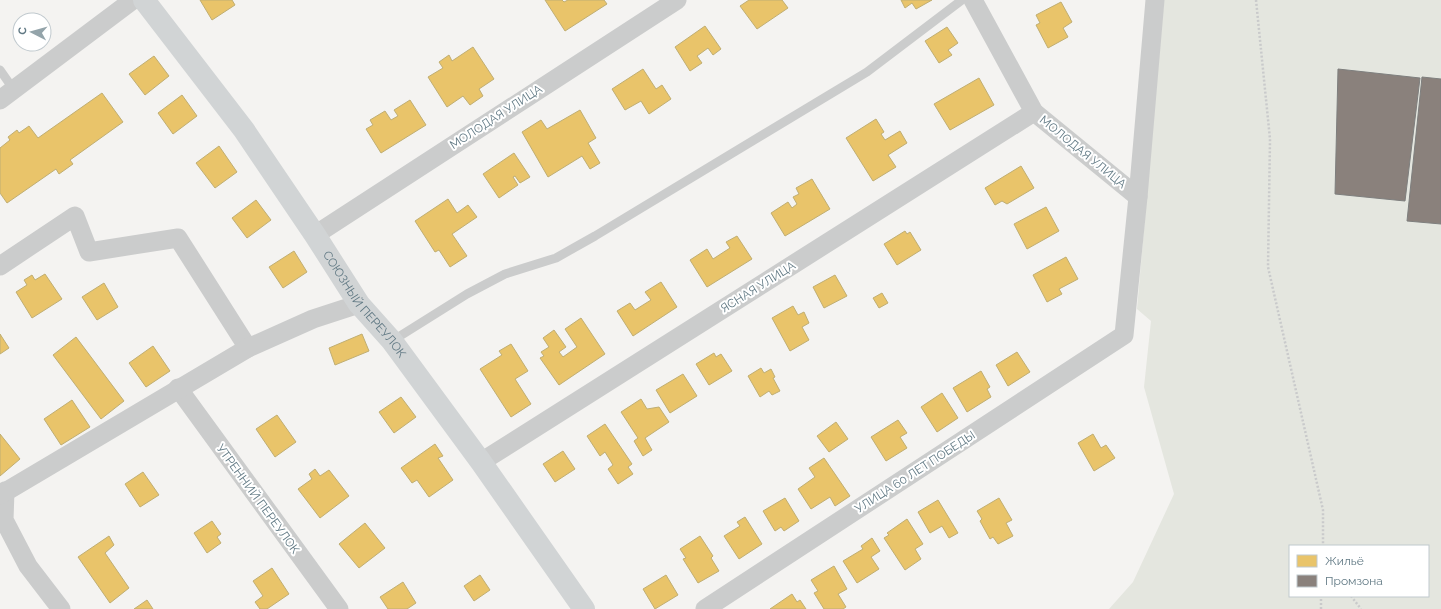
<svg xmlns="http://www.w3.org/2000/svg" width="1441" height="609" viewBox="0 0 1441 609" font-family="Raleway,sans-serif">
<rect width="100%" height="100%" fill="#f4f3f1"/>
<path fill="#e4e6df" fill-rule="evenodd" d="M1164,0H1441V609H1109L1133,582L1174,494L1144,387L1151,321L1137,309ZM1290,546H1428V596H1290Z"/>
<g fill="#e9c46a" stroke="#c0ae72">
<path d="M200,0H232L235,5L212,20Z"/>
<path d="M545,0H562L564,2L568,0H604L607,4L565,31Z"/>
<path d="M749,0H782L788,8L757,29L740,6Z"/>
<path d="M901,0H932L916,9L912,3L905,8Z"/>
<path d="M1061,2L1072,22L1063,28L1068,37L1048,48L1036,25L1040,23L1036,15Z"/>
<path d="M705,26L721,49L713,55L708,48L697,56L702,63L690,71L675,47Z"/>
<path d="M947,27L958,43L948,50L952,55L939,63L925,41Z"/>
<path d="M473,47L494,79L479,89L483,96L470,105L463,96L447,107L428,77L443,68L439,62L449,55L452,61Z"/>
<path d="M154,56L169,76L145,95L129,74Z"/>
<path d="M643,69L656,89L662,85L671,99L649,114L641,101L625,110L612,89Z"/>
<path d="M979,78L994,105L950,130L934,104Z"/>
<path d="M102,93L123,122L70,160L73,164L59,174L56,169L7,203L0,193V148L10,140L8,137L17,130L19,133L29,126L38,138Z"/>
<path d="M182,95L197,116L173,134L158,113Z"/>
<path d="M410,100L426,125L381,153L366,129L373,125L370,120L385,111L391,120L398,116L394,110Z"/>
<path d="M580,110L596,138L588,143L600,163L590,169L582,156L548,177L522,132L541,120L547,129Z"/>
<path d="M876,119L884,132L881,134L885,140L900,131L907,143L888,155L896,167L873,181L846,138Z"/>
<path d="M219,146L237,172L215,188L196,163Z"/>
<path d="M514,153L530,177L520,183L515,176L513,177L518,185L499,198L483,174Z"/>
<path d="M1021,166L1034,188L1007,204L1002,201L995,205L985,188Z"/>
<path d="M812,179L830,209L785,236L771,213L788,202L792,208L797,204L793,197L799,194L796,188Z"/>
<path d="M448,199L457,213L468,205L477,217L452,234L467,256L450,267L439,250L435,252L415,221Z"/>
<path d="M256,200L271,220L247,238L232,218Z"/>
<path d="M1046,207L1059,231L1027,249L1014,224Z"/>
<path d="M905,231L907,234L910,232L921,250L897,265L884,244Z"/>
<path d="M737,236L752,259L707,287L690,260L707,249L713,259L730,248L726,242Z"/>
<path d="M294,251L307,272L283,288L269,267Z"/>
<path d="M1066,257L1078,279L1059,289L1062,294L1047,302L1033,275Z"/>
<path d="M45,274L62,299L32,318L16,292L27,285L24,280L32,275L35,280Z"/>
<path d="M835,275L847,296L824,308L813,287Z"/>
<path d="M661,282L677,307L633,336L617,311L630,303L635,310L651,300L645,292Z"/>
<path d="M104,283L118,307L97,320L82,297Z"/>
<path d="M882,293L888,303L879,308L873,298Z"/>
<path d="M793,306L798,315L804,312L809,323L802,327L809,340L790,351L772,318Z"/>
<path d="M581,318L605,354L559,385L540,358L544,356L541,352L549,347L543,338L554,330L566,347L559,352L563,357L577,347L565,329Z"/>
<path d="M0,334L9,348L0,354Z"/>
<path d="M362,334L369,351L335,365L329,348Z"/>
<path d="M76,337L124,401L101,419L53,355Z"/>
<path d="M511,344L528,371L515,379L531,404L511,417L480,369L502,355L499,351Z"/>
<path d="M153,346L170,371L146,387L129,363Z"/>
<path d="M1017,352L1030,372L1008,386L996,365Z"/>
<path d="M714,353L716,357L721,354L732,371L709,385L696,364Z"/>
<path d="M761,368L764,373L771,369L775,377L773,378L780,391L772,395L769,391L760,397L748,376Z"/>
<path d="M981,371L990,387L987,389L991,397L967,412L953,388Z"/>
<path d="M683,374L697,396L670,413L656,390Z"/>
<path d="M942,393L958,418L937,432L921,407Z"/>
<path d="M401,397L416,417L394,433L379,412Z"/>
<path d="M641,399L647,409L659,407L669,422L645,438L652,450L643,456L634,441L638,438L621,412Z"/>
<path d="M72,400L90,427L61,445L44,419Z"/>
<path d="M277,415L296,442L275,457L256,429Z"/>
<path d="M898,420L907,433L900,437L907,448L886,461L871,437Z"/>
<path d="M836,422L848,439L829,452L817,436Z"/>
<path d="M605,424L632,464L628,467L633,474L618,484L608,469L613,465L605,452L600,456L587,436Z"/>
<path d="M0,434L20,459L0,476Z"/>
<path d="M1093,434L1101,448L1106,445L1115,458L1094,471L1078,443Z"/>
<path d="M435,444L443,456L438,458L453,480L429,497L417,480L412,483L401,468Z"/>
<path d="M563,451L575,469L555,482L543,464Z"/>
<path d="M824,458L850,496L835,506L830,497L811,509L798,489L815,477L809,468Z"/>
<path d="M315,469L320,476L329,470L349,496L320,518L298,489L312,479L309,474Z"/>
<path d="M143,472L159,495L140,507L125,484Z"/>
<path d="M785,498L799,521L784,531L781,527L775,531L763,511Z"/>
<path d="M999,498L1012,520L1006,523L1013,536L998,544L993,537L990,539L980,521L982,519L977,511Z"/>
<path d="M938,500L958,533L949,538L942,526L930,533L918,512Z"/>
<path d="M745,517L762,544L739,559L724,536L740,526L737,522Z"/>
<path d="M907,519L923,544L915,549L921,559L905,570L884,538L889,535L887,533Z"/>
<path d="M212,521L221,534L217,537L221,543L207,553L194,533Z"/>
<path d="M365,523L385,548L359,568L339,544Z"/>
<path d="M109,536L114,545L105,553L129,588L110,603L78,557Z"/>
<path d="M700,536L713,556L711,558L719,571L698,583L683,559L686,558L680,549Z"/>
<path d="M872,538L880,551L871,557L879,569L857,583L843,561L863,549L861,546Z"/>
<path d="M834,566L847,589L838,594L846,607L843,609H824L814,593L818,591L811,580Z"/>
<path d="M272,568L289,594L267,609H260L255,602L263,596L253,581Z"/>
<path d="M480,575L490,590L474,601L464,586Z"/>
<path d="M666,575L678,595L655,609L643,589Z"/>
<path d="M403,582L416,603L407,609H388L380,597Z"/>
<path d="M792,594L797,602L800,600L806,609H770Z"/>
<path d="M147,600L153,609H134Z"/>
</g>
<g fill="#8a817c" stroke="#7e7f7e">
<path d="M1338,69L1420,78L1405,201L1335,194Z"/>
<path d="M1422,77L1441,79V224L1407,221Z"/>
</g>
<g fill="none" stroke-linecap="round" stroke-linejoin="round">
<g stroke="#c9cacb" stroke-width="2.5" stroke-dasharray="2 2" stroke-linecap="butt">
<path d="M1256,0L1270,139L1268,267L1323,510V546"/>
<path d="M1351,596L1361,609"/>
<path d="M1321,609V596"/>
</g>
<g stroke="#cbcccc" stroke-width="9">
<path d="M0,70L14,90"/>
<path d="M392,341L467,294L505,274L556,258L595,236L867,72L962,0"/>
</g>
<g stroke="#cbcccc" stroke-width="19">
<path d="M973,0L1034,112L1138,197"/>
<path d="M0,100L133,0"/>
<path d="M315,235L677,0"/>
<path d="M0,266L75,216L89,252L178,238L248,348"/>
<path d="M178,388L339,609"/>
<path d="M481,462L1034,112"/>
<path d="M5,491L4,520L28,566L61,609"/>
<path d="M0,495L248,348L313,319L359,304"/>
<path d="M705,609L1124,335L1138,197L1155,0"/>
</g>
<path stroke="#d1d4d5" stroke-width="22" id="s1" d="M144,0L244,130L315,235L359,304L392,341L481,462L584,609"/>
</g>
<g text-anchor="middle" stroke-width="4" stroke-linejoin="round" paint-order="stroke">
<g font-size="12" fill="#617984" stroke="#fff">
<text transform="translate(496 117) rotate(-33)" y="4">МОЛОДАЯ УЛИЦА</text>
<text transform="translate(1083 152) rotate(39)" y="4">МОЛОДАЯ УЛИЦА</text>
<text transform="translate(758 287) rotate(-32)" y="4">ЯСНАЯ УЛИЦА</text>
<text dy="4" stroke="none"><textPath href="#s1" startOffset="376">СОЮЗНЫЙ ПЕРЕУЛОК</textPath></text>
<text transform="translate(915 472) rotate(-33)" y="4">УЛИЦА 60 ЛЕТ ПОБЕДЫ</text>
<text transform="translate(258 499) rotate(54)" y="4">УТРЕННИЙ ПЕРЕУЛОК</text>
</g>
</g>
<rect x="1289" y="545" width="140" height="52" fill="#ffffff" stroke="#c0c9ce"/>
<rect x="1297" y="555" width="20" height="12" fill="#e9c46a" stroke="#c0c9ce"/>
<text x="1325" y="565" font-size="12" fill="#617984">Жильё</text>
<rect x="1297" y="575" width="20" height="12" fill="#8a817c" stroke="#c0c9ce"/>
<text x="1325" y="585" font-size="12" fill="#617984">Промзона</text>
<g transform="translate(32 32) rotate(276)"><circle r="19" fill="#ffffff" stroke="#c0c9ce"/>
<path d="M0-3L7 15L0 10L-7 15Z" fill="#94a4aa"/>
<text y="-6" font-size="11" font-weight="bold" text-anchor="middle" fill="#617984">С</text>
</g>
</svg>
